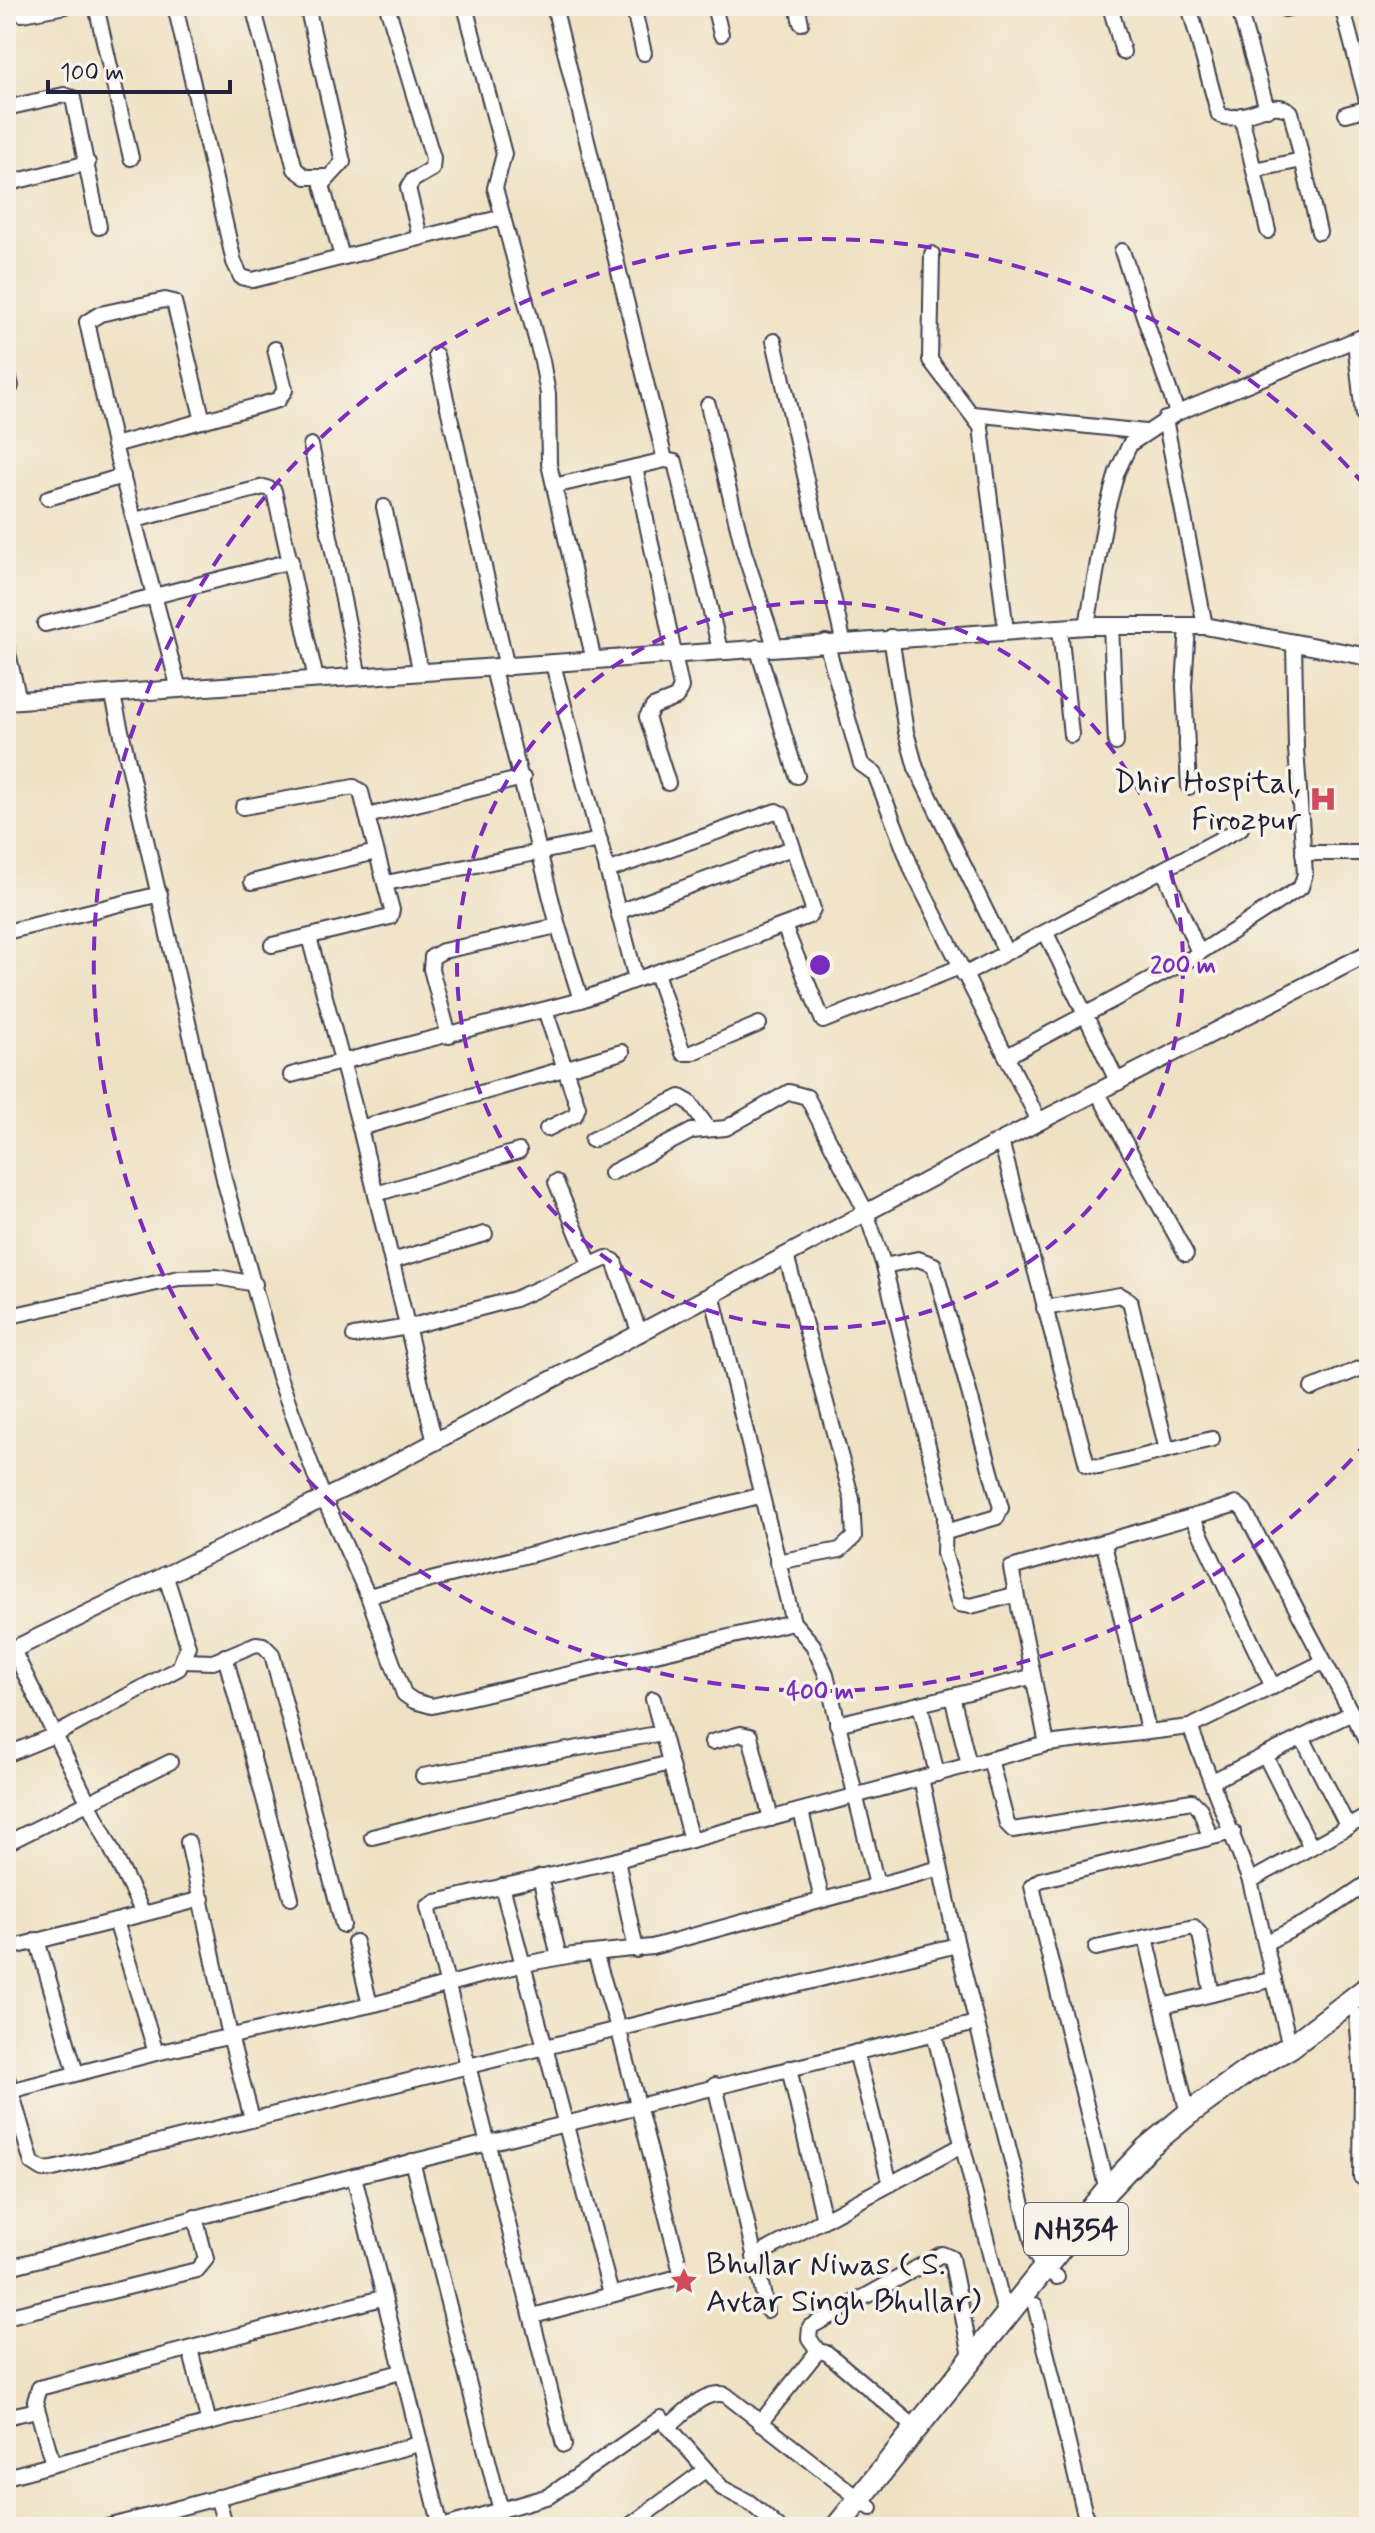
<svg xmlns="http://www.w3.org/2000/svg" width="1375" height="2533" viewBox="0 0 1375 2533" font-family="Mynerve,sans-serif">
<rect width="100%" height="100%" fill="#f7f3e8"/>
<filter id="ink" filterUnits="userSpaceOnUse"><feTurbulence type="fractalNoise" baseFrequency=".0125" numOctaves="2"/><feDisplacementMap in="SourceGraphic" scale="16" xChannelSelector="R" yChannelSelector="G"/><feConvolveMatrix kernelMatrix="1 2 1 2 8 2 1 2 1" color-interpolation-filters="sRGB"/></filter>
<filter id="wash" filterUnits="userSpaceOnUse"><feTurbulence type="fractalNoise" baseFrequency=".006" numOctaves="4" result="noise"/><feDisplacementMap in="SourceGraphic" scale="32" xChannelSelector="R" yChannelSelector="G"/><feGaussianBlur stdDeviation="1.8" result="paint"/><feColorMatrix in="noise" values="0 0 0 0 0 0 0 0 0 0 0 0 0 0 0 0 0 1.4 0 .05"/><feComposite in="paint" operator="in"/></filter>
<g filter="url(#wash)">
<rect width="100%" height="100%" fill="#efe1c3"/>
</g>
<g filter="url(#ink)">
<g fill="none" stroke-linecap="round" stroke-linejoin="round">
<g stroke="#413f4f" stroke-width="18">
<g id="minor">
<path d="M17,6L22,14L66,6"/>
<path d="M96,6L131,158"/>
<path d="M175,6L234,262L241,277L253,280L503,217"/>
<path d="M253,6L295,169L306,177H326"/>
<path d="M307,6L343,162L322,185L342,257"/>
<path d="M387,6L433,158L432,169L413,180L408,188L420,237"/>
<path d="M465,6L504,154L495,188L542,361L548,394L549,464L594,661"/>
<path d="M554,6L665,460"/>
<path d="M633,6L644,53"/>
<path d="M714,6L721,34"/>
<path d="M797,6L801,23"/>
<path d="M1110,6L1123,52"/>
<path d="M1189,6L1219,115C1241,126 1271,95 1291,112L1319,232"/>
<path d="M1238,6L1267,109"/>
<path d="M1342,6L1369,108L1346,114"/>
<path d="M1285,9L1297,6"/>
<path d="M6,108L64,95L73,98L99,227"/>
<path d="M1241,115L1268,231"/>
<path d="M1254,170L1302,160"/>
<path d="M6,184L88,163"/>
<path d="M1122,251L1177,413"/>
<path d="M932,254L930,360L981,427L1006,631"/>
<path d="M774,341L843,640"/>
<path d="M1355,341L1363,415"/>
<path d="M436,355L507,668"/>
<path d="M6,367L11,386L6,395"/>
<path d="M708,405L744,552L775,646"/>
<path d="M973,414L1145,432"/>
<path d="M1165,419L1205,626"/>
<path d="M114,445L278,400L285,390L275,349"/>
<path d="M311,445L359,677"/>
<path d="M635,467L681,687L676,698L653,707L647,717L668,783"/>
<path d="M554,486L665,460L675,462L720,650"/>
<path d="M48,498L123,476"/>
<path d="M384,507L421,673"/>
<path d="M135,520L264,487L274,491L316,679"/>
<path d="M45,624L291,561"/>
<path d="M1111,625L1116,743"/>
<path d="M1087,626L1107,509L1117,472L1130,444L1177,413L1369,334"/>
<path d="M1188,626L1184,686L1189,787"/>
<path d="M1060,629L1071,735"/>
<path d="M891,637L906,732L916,768L1006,952"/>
<path d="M826,642L861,764L875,774L913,872L1039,1121"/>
<path d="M6,645L19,700"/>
<path d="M757,647L797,776"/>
<path d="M553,664L636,979"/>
<path d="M493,669L558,926L581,1000"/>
<path d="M179,689L114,445L87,322L100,314L165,300L174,302L203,421"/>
<path d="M113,696L225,1183L279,1377L323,1497L368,1596L404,1694L414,1701L432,1706L793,1622"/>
<path d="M243,807L354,787L361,792L367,816L523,778"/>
<path d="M1303,853H1369"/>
<path d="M1164,871L1199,953"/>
<path d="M252,882L376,852"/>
<path d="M386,883L600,840"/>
<path d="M618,912L792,848"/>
<path d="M784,926L823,1021L960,967"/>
<path d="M6,932L160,894"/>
<path d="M1046,933L1118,1083"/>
<path d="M309,937L360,1128L435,1443"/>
<path d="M272,945L390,917L392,910L367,816"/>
<path d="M656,973L683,1053H691L759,1024"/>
<path d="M964,975L1241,828"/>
<path d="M545,1010L578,1107L575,1115L547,1129"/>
<path d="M449,1036L431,969L432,957L443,951L558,926"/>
<path d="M1007,1056L1190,959L1301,887L1305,874L1296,749L1294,642"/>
<path d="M291,1075L581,1000L809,916L813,909L782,814L776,811L607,871"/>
<path d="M1098,1093L1186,1254"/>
<path d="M360,1128L622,1052"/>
<path d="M592,1140L680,1097L689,1102L708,1128"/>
<path d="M1001,1141L1087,1465L1099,1467L1212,1439"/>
<path d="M611,1173L692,1131L726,1128L789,1092L807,1097L866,1212L884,1266L945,1515L944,1553L959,1604L971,1606L1014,1595"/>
<path d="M556,1182L590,1264"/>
<path d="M376,1194L519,1151"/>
<path d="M392,1261L485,1234"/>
<path d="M884,1266L918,1259L934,1265L1001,1508L997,1517L946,1532"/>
<path d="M712,1294L793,1622L813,1645L826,1674L877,1885"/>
<path d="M1044,1308L1120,1295L1130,1301L1167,1450"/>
<path d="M6,1317L179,1278L217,1277L255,1284"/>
<path d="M354,1336L408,1327L515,1299L607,1258L614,1261L640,1334"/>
<path d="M1312,1388L1369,1365"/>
<path d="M1193,1518L1273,1687"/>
<path d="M1104,1544L1148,1730"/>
<path d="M777,1562L840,1550L854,1537L852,1499L786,1255"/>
<path d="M368,1596L759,1496"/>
<path d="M13,1650L143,1913"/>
<path d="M225,1656L291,1898"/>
<path d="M184,1661L213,1662L256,1644L263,1645L272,1654L343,1925"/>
<path d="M952,1696L969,1765"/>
<path d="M653,1699L691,1840"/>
<path d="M920,1704L937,1774"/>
<path d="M837,1724L1031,1677"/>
<path d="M1190,1727L1250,1881L1290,2047"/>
<path d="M1302,1737L1348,1827"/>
<path d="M712,1742L741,1734L750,1736L771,1819"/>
<path d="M1047,1744L1011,1568L1237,1504L1244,1510L1369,1746"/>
<path d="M6,1755L57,1734L179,1668L188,1646L165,1574"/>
<path d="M1265,1755L1311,1847"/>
<path d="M990,1759L1007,1824L1013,1830L1192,1801L1200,1809L1210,1837"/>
<path d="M423,1776L662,1733"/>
<path d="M921,1778L957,1945L1036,2256L1045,2269L1057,2277"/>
<path d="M1212,1781L1352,1713"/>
<path d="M801,1811L822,1900"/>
<path d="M372,1837L670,1763"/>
<path d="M188,1842L230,2036L252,2119"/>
<path d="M7,1843L170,1762"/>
<path d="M617,1860L636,1950"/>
<path d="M540,1877L559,1957"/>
<path d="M1250,1881L1369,1815"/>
<path d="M502,1886L611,2294"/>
<path d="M116,1921L156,2053"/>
<path d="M1146,1937L1188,2114"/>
<path d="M37,1940L76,2073"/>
<path d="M355,1942L370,2005"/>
<path d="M1267,1942L1317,1917L1369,1882"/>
<path d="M1096,1948L1194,1927L1200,1934L1212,1994"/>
<path d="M6,1949L202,1899"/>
<path d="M1163,2006L1274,1979"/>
<path d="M1357,2015L1362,2079L1361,2177"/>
<path d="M934,2033L1006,2317"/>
<path d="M856,2052L890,2184"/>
<path d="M789,2068L824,2220"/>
<path d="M6,2074L32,2163L43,2170L53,2169L957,1945"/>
<path d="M715,2085L767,2310"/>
<path d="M6,2092L156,2053L375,2004L524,1964L573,1955L652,1947L940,1868"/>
<path d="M412,2161L501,2511"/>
<path d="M354,2176L441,2527"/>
<path d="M1107,2190L1032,1886L1040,1880L1233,1832"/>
<path d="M754,2257L963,2145"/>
<path d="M6,2268L354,2176L976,2023"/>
<path d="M1035,2305L1084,2511L1089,2521L1099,2527"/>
<path d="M533,2316L682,2276L619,2031L595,1953"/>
<path d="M6,2317L197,2270L206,2259L195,2217"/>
<path d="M190,2349L209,2423"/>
<path d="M818,2351L809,2338L810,2327L942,2254L951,2258L972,2361"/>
<path d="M6,2417L37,2410"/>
<path d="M760,2423L818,2351L827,2353L917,2429"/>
<path d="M670,2425C685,2412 705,2389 726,2395L871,2508"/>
<path d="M564,2445L428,1907L436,1902L617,1860L1047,1744L1190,1727L1323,1662"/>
<path d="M53,2464L35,2401L39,2388L382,2298"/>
<path d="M6,2477L401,2372"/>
<path d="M217,2497L226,2527"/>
<path d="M107,2527L419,2444"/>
<path d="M442,2527L549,2496L661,2418L722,2488L749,2502L778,2527"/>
<path d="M628,2527L705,2470"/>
</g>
</g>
<g stroke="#413f4f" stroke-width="20">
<g id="tertiary">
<path d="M6,701L1087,626H1205L1369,657"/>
<path d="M6,1653L376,1473L1001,1141L1369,953"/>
</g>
</g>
<g stroke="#413f4f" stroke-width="26">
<path id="trunk" d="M837,2527L1107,2190L1147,2148L1188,2114L1246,2072L1290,2047L1369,1987"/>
</g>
<use href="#minor" stroke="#fff" stroke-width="14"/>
<use href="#tertiary" stroke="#fff" stroke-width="16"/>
<use href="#trunk" stroke="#fff" stroke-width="22"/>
</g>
</g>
<g fill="none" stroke="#7b2cbf" stroke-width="4" stroke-dasharray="14 10">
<circle cx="820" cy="965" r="363"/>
<path d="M1368 1441A726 726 0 1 1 1368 489"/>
</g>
<defs>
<g id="hospital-bare" transform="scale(2.16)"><path d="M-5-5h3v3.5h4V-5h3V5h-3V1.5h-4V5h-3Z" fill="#d1495b" stroke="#f7f3e8" stroke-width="2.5" paint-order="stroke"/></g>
<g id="sight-bare" transform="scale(2.16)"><path d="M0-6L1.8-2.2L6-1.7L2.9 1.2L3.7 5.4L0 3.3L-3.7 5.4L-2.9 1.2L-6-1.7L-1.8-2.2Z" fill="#d1495b" stroke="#f7f3e8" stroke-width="2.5" paint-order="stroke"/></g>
</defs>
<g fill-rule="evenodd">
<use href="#hospital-bare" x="1323" y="799"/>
<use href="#sight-bare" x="684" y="2281"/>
</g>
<g text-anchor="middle" stroke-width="7" stroke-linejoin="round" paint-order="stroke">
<rect fill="#f7f3e8" stroke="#62616f" stroke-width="2" x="1024" y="2203" width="104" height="52" rx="6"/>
<g font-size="30" font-weight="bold" fill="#22223b">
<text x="1076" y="2239">NH354</text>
</g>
<g font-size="32" fill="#22223b" stroke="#f7f3e8" text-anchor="end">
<text x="1301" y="792">Dhir Hospital,<tspan x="1301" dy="37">Firozpur</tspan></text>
<text x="706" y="2274" text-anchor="start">Bhullar Niwas ( S.<tspan x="706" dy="37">Avtar Singh Bhullar)</tspan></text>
</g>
</g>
<circle cx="820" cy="965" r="12" fill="#7b2cbf" stroke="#f7f3e8" stroke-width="4"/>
<g font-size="24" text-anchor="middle" font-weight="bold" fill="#7b2cbf" stroke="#f7f3e8" stroke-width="7" stroke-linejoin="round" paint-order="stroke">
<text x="1183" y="973">200 m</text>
<text x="820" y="1699">400 m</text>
</g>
<rect width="1375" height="2533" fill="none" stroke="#f7f3e8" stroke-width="32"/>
<path d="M48 80v12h182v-12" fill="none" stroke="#22223b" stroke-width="4"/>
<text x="60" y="80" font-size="24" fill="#22223b" stroke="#f7f3e8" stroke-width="6" paint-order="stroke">100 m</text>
</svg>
